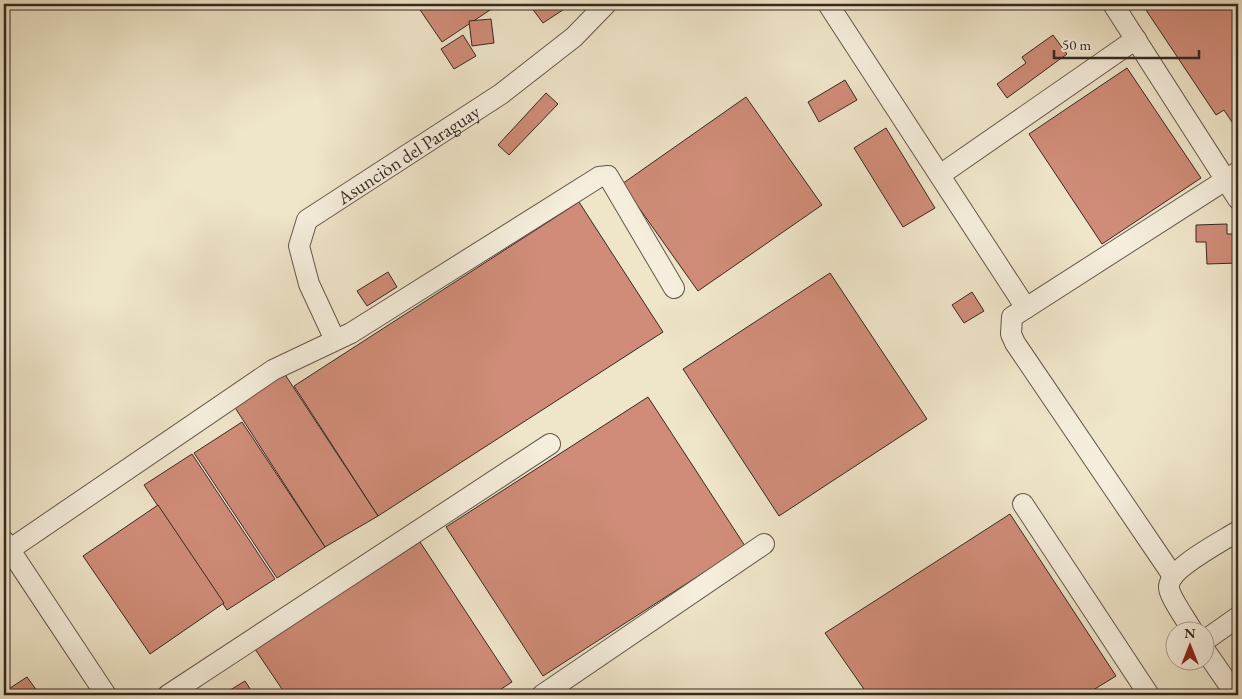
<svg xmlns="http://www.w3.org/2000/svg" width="1242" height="699" viewBox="0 0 1242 699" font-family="'EB Garamond',serif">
<rect width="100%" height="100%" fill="#efe5c9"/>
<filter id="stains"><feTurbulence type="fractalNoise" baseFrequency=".004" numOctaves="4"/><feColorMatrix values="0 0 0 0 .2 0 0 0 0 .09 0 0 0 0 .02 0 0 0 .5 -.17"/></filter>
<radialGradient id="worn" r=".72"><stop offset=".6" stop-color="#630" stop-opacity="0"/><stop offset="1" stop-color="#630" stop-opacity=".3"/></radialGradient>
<g fill="#d08c78" stroke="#372823">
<path d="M416,4H499L442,42Z"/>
<path d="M536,4H572L543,23L531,7Z"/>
<path d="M1142,4H1238V131L1224,110L1216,115Z"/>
<path d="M491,19L494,43L472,46L469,21Z"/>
<path d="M463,35L476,56L454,69L441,49Z"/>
<path d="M1053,35L1067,54L1007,98L997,84L1026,63L1022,57Z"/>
<path d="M1127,68L1201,178L1102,244L1029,134Z"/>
<path d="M845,80L857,100L819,122L808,102Z"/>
<path d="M546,93L558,104L509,155L498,145Z"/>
<path d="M746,97L822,205L698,291L622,184Z"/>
<path d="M886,128L935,208L903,227L854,148Z"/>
<path d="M579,202L663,332L378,516L294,386Z"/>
<path d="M1227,224V234H1238V263L1207,264L1206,242H1196V225Z"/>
<path d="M388,272L397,287L367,306L357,291Z"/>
<path d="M830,273L927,419L779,516L683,369Z"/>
<path d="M972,292L984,311L964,323L952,305Z"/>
<path d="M284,373L378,516L325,547L234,406Z"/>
<path d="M648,397L745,546L543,676L446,527Z"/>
<path d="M242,422L325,547L277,578L194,453Z"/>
<path d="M192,454L275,579L227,610L144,485Z"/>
<path d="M158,505L224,603L150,654L83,556Z"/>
<path d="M1010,514L1116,676L1085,695H868L825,633Z"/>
<path d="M420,542L512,682L492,695H286L255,649Z"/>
<path d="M27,677L40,695H4V692Z"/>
<path d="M245,681L254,695H222Z"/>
</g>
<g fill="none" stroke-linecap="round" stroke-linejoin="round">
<g stroke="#65574c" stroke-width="22">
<g id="minor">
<path d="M828,4L1026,308"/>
<path d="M1113,4L1238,199"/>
<path d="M940,175L1136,39"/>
<path id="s1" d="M335,340L309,284L299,246L307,220L501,94L574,37L606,4"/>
<path d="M1023,504L1149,695"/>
<path d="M4,541L106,695"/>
<path d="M9,550L273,370L351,333L599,177L608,176L674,288"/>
<path d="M1173,576L1015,343L1011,334L1012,317L1238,172"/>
<path d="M1193,632C1188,622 1170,598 1169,588C1167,569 1223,541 1238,531"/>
<path d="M1204,641L1238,617"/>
<path d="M1204,649L1236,695"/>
<path d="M168,695L550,444"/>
<path d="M542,695L764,544"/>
</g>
</g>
<use href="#minor" stroke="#f5eedc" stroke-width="20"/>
</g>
<g text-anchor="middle" stroke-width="5" stroke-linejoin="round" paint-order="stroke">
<g font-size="19" fill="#372823" stroke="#f5eedc">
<text dy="7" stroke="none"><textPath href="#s1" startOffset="249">Asunciòn del Paraguay</textPath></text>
</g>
</g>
<rect width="1242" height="699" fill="none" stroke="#efe5c9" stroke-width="20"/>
<rect x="5" y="5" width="1232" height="689" fill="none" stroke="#372823" stroke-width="2.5"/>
<rect x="10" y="10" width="1222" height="679" fill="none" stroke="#372823"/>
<g transform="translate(1190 646)"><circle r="24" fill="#f5eedc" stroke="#a99f92"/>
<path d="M0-4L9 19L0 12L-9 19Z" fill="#8f2418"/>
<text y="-8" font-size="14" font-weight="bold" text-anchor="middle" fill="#372823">N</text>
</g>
<path d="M1054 50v8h145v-8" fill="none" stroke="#372823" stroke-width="2.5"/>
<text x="1062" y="50" font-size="15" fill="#372823" stroke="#f5eedc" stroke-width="4" paint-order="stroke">50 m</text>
<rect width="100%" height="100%" filter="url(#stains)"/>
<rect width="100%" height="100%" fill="url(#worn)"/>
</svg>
